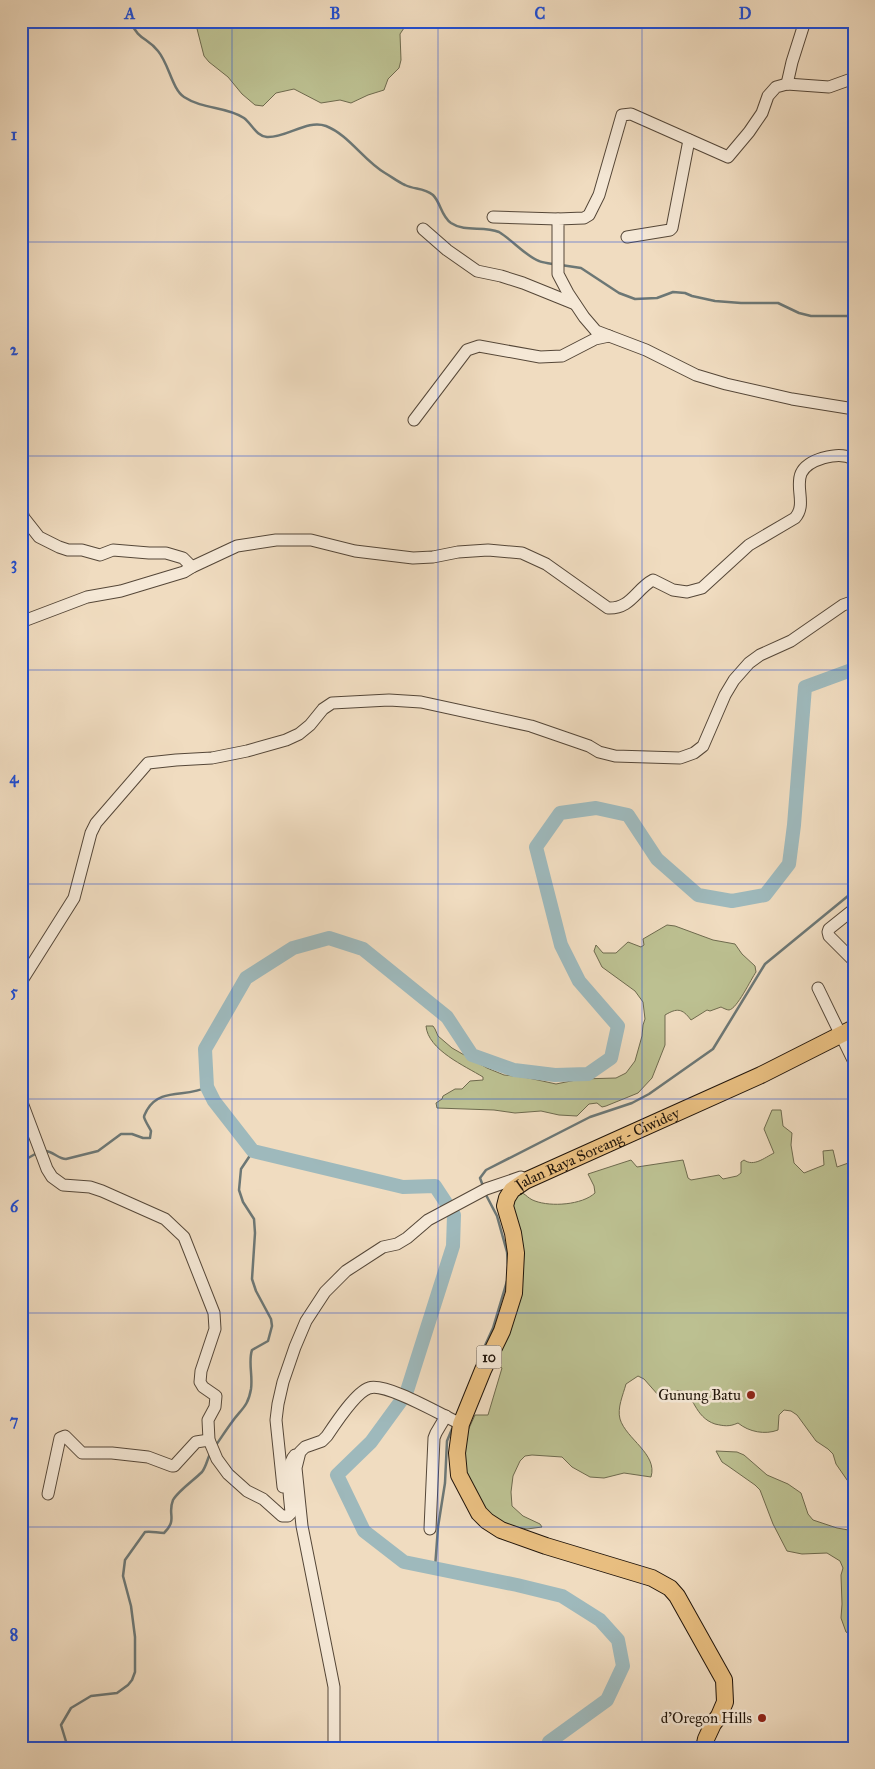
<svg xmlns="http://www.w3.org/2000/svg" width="875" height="1769" viewBox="0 0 875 1769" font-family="'IM FELL Great Primer',serif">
<rect width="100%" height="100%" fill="#f0dcc0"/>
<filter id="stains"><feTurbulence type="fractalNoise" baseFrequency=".004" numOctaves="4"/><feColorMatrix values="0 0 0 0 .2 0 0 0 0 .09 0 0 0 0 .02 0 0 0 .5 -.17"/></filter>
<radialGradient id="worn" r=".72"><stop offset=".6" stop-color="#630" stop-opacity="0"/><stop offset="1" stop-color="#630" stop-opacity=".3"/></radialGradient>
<g fill="#bcc091" stroke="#6e6a4e">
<path d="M195,21H405L404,28L400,34L401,60L399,68L388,79L384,90L368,95L351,103L340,100L321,103L294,89L276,93L263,106L255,105L242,94L228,77L209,62L204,56Z"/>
<path d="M833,21H854V50L849,49L850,29L832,26Z"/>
<path d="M667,925L675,926L713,940L735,944L742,954L755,966L756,972C751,979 737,1009 729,1010C727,1010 723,1008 721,1007L710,1011L707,1010L691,1020C682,1008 677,1008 665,1015V1045L652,1078L638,1093L606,1106L602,1107L597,1103L589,1104L577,1116L559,1115L541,1111L515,1113L494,1110L437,1108L436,1103L442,1099L443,1096L455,1089H462L470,1081L483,1080V1077C465,1066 428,1050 426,1026H433L435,1029L438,1036L452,1048L487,1068L504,1075L524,1077L556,1084L581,1079L616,1078L626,1073L635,1061L642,1036L643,1025L645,1019L643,1002L635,991L602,967L594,951L596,945L603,953H616L628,942L641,947L644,945L643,939Z"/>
<path d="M772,1110H781L783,1126L792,1133L791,1145L794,1163L804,1173L824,1165L823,1151L833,1150L837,1167L854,1161V1490L836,1464L833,1454L828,1449L816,1441L797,1415L791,1411L784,1410L779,1415L778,1430C765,1435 749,1432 738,1423C729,1427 724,1426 715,1424C694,1417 694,1394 682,1391C677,1389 665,1395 659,1396L644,1379L638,1376L626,1384C623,1395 617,1408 620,1419C626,1439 658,1454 651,1477L624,1473L604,1478L590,1477L572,1467L562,1457L532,1455L525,1456L520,1461L513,1476L511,1492L512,1506L523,1516L540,1524L542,1527L527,1529L487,1521L466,1480L461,1446L475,1415H488L502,1368L495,1363L516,1297L509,1210L515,1191C526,1192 526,1198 535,1201C551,1207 582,1205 595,1193L594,1186L588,1174L631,1160L637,1167L683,1160L688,1178L691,1180L719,1175L723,1179L737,1176L741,1173V1162L744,1160C754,1167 764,1158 774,1153L764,1129Z"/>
<path d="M716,1451L737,1452L744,1455L767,1475L788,1484L801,1493L808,1514L813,1520L837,1528L854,1531V1637L846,1632L841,1618L842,1604L841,1575L843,1568L840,1561L827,1553L802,1554L787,1551L773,1524L760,1490L755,1485L728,1466L722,1462Z"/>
</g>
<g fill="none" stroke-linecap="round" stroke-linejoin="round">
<g stroke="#6c7775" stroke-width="2.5">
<path d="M130,21C139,41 147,37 158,51C169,64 172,89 184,97C204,110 226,106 244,118C252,124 256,136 267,137C287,138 307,119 326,126C349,135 364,161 385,173C392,177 398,182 405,185C415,190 423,187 433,195C441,203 441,216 451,223C466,233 483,225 499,232C511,239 527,257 539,261C543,263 549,263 553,264"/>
<path d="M561,265L581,268L619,293L635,299L657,298L673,292L685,293L692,296L715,301L741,303H778L799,313L811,316H854"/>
<path d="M45,1151C53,1151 58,1159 66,1159L98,1151L121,1134H132L143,1138H150L151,1131C149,1127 145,1121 144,1117C144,1115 146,1112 147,1110C160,1087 187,1098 207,1087"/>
<path d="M21,1162L37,1153"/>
<path d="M483,1186L480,1178L486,1170L590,1117L632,1103L649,1094L713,1049L765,964L854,891"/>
<path d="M485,1193L497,1216L507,1252L508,1264"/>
<path d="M477,1363L493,1328L507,1281"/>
<path d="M216,1445C221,1438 226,1430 232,1422C241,1409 248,1407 251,1389C253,1375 248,1362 252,1350L268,1341L272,1326L271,1319L256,1291L252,1279L255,1233L254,1219L243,1202L239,1190L241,1169L253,1151"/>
<path d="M435,1568L438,1527L445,1483L447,1441L452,1429"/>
<path d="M68,1748L61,1725L71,1708L91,1696L117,1693L128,1685L132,1680L135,1672V1637L131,1606L123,1576L125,1560L145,1532C152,1531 157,1533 164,1533C178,1519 167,1515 173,1500C178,1491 194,1480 202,1472C206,1467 207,1460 210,1454"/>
</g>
<path stroke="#9eb9bc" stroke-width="14" d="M547,1748L549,1742L607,1700L623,1666L618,1640L600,1620L562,1596L517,1585L404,1562L364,1531L337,1475L371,1442L406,1394L453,1246L454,1215L435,1186L403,1187L253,1151L214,1101L207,1087L205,1049L246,978L293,948L329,938L363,949L447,1017L472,1055L514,1070L555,1075L588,1074L611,1058L618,1026L579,981L561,945L536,847L560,813L596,808L628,815L657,859L698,895L732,901L765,895L789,864L794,825L805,687L854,669"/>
<g stroke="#554738" stroke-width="13">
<g id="minor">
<path d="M854,78L829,87L787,84L776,87L768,96L762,113L749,132L728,157L631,114L622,115L599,195L589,215L584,218L558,219V274L568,293L584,317L596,331L646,350L696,375L726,384L792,399L854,409"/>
<path d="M787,84L792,62L805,21"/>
<path d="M493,217L558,219"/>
<path d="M423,229L447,250L477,271L501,276L523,283L575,304"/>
<path d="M627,237L670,230L672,228L689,140"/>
<path d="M414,420L467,350L479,346L540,357L562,356L595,339L609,336"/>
<path d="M21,510L24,518L39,537L59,547L68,550H82L100,555L113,550L149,553H166L183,558L192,567"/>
<path d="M21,622L87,597L121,591L184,572L192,567L237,546L276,540H311L355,551L413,558L433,557L458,552L488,550L522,553L546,564L608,608C631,609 636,589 653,580L673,590L687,592L702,588L749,545L795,518C812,499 780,471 823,458C835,455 843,454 854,459"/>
<path d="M854,909L829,929L828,932L829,936L854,961"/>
<path d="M21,982L74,898L91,833L96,823L148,763L176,760L212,758L247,751L286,740L299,734L310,725L323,709L332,703L389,700L421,702L531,726L589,746L599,752L615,756L680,758L694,753L703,746L725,695L734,680L749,663L760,655L791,641L843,605L854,601"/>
<path d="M818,988L854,1062"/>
<path d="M21,1100L47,1169L52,1177L63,1185L90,1187L102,1191L165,1219L184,1237L214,1313L215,1329L201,1371L200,1382L203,1387L216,1396L215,1407L208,1420L209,1440L217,1459L228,1474L247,1491L263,1499L282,1516H288L291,1513C290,1498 284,1466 295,1455H298"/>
<path d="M283,1487L276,1420L278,1404L283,1382L295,1347L306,1321L325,1292L346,1271L383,1247L397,1244L407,1238L428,1220L486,1189L521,1177L524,1180"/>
<path d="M48,1494L60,1438L65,1436L82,1453H112L148,1457L172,1466H174L196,1442L209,1440"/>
<path d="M430,1529L434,1438L436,1433L446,1416"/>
<path d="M334,1748V1687L302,1526L296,1468L300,1452L305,1447L322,1441L327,1436C335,1424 356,1392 369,1388C386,1382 443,1416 461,1424"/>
</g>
</g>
<g stroke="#21150a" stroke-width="18">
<g id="highway">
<path id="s1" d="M704,1748L706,1739L713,1724L719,1716L725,1702L724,1680L677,1596L670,1588L652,1578L546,1546L501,1530L487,1521L479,1513L459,1475L457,1453L461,1424L483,1370L502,1331L514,1293L516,1253L513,1233L505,1206L507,1198L512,1190L525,1181L761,1075L854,1028"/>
</g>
</g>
<use href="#minor" stroke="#f5e8d6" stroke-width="11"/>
<use href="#highway" stroke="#e8be80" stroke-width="16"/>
</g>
<path fill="none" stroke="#1d4ed8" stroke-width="1" stroke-opacity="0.55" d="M232,21V1748M438,21V1748M642,21V1748M21,242H854M21,456H854M21,670H854M21,884H854M21,1099H854M21,1313H854M21,1527H854"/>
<g fill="#8f2418" stroke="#f5e8d6" stroke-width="2">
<circle cx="751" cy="1395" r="5"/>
<circle cx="762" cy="1718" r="5"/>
</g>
<g text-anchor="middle" stroke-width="5" stroke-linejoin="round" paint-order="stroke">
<rect fill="#f5e8d6" stroke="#615447" stroke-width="1" x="476.5" y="1345.5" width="25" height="23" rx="4"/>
<g font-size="14" font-weight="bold" fill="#21150a">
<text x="489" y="1362">10</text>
</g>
<g font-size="15" fill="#21150a" stroke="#f5e8d6">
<text dy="5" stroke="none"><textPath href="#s1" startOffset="824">Jalan Raya Soreang - Ciwidey</textPath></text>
</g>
<g font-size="15" fill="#21150a" stroke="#f5e8d6" text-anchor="end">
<text x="741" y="1400">Gunung Batu</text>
<text x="752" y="1723">d'Oregon Hills</text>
</g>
</g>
<rect width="875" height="1769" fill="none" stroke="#f0dcc0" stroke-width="55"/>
<rect x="28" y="28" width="820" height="1714" fill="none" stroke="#1d4ed8" stroke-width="2"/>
<g font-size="16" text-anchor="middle" font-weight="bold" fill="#1d4ed8">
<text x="130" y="19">A</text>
<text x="335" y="19">B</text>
<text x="540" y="19">C</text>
<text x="745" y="19">D</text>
<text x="14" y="140">1</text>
<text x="14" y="355">2</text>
<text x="14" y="569">3</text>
<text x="14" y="783">4</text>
<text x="14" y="997">5</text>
<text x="14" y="1212">6</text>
<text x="14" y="1426">7</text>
<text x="14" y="1640">8</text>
</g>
<rect width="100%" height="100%" filter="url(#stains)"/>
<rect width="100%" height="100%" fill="url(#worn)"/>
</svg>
